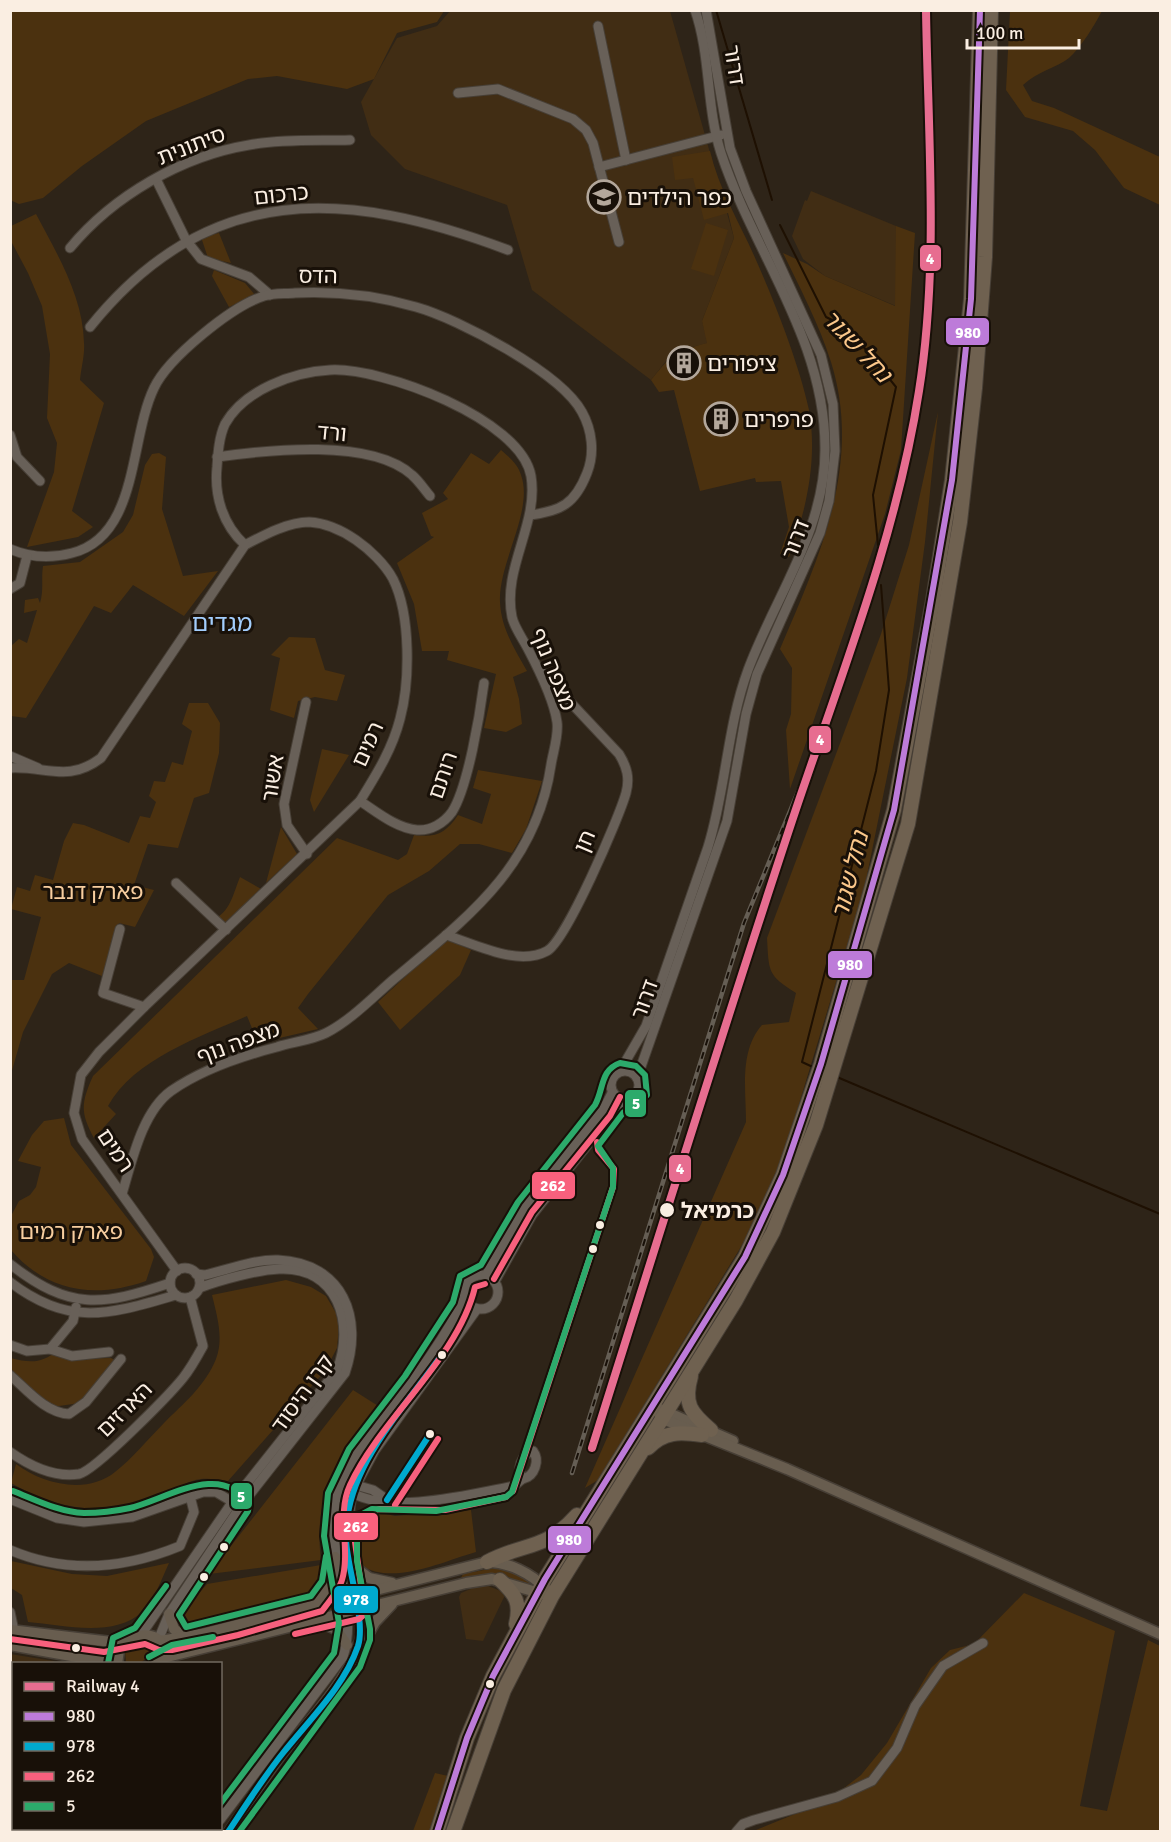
<svg xmlns="http://www.w3.org/2000/svg" width="1171" height="1842" viewBox="0 0 1171 1842" font-family="Signika,'Noto Sans Hebrew',sans-serif">
<rect width="100%" height="100%" fill="#2e2418"/>
<g fill="#412d14">
<path d="M450,11H670L734,238L702,321L708,343L684,349L670,356L651,380L532,290L507,205L405,169L371,135L361,102L397,38L437,26Z"/>
<path d="M811,191L896,226V306L825,276L803,259L792,236L805,200L807,201Z"/>
<path d="M488,1586L506,1593L483,1641L466,1639L459,1597L461,1593L473,1588Z"/>
<path d="M10,1654L54,1661L55,1663L14,1664L13,1729L10,1728Z"/>
</g>
<g fill="#4b310f">
<path d="M10,11L11,10L444,11L437,22L397,33L374,79L347,89L277,76L248,79L146,121L82,166L43,198L19,204L10,200Z"/>
<path d="M1010,11H1102C1094,26 1082,46 1069,58C1056,68 1038,71 1023,85L1032,101L1054,108L1160,157V205L1124,188L1095,150L1073,131L1025,117L1006,90Z"/>
<path d="M710,151C719,190 740,223 756,260C775,303 799,364 809,410C818,459 806,512 789,557L780,554L789,527L781,481L756,482L755,478L700,491L674,390L659,392L651,380C673,353 674,352 707,343L702,321L734,238L728,213L704,220L693,178L675,180L672,157Z"/>
<path d="M36,214C57,254 83,296 84,343C85,355 81,368 80,380L104,403L72,511L93,527L78,537L27,547L54,472L57,443L47,418L50,354L42,306L28,273L11,241V226Z"/>
<path d="M706,223L728,230L714,276L691,269Z"/>
<path d="M896,226L915,233L901,450L885,514L790,789L786,730L791,714L792,668L780,649C819,557 863,464 831,362C819,324 800,288 783,253L807,264L825,276L895,306Z"/>
<path d="M219,233L231,263L208,258L201,237Z"/>
<path d="M214,270L245,283L255,295L229,307L212,276Z"/>
<path d="M938,412L925,542L907,678L864,890L782,1160L747,1237L598,1480L585,1488L746,1122C746,1090 739,1051 762,1025L789,1022L796,993C767,975 769,971 767,938L881,634L909,545Z"/>
<path d="M501,450C509,457 518,464 521,475C534,511 498,563 500,602C501,628 515,650 527,671L513,677L519,699L522,724L506,732L484,728L496,674L447,660L449,651H422L414,604L397,563L434,537L431,536L422,513L448,499L443,493L471,453L489,464Z"/>
<path d="M159,453L166,457L162,509L183,576L218,571L184,616L133,585L111,613L94,606L26,718L11,716V646L19,639L27,643L37,610L24,613L25,600L38,598L40,603C44,590 41,579 43,566L80,562L123,532L133,515L145,465L152,454Z"/>
<path d="M289,637L315,638L325,670L345,675L337,701L315,697L298,701L294,718L270,710L280,658L271,655Z"/>
<path d="M189,703H208L220,723L219,753L209,793L194,798L178,848L148,844L134,885L154,890L135,927L119,923L102,976L69,963L52,974L23,1032L11,1074V980H24L41,917L11,909L17,887L30,891L35,875L53,880L64,841L73,823L84,825L129,843L140,816L150,818L156,802L149,796L154,781L165,782L172,762L183,765L192,731L182,724Z"/>
<path d="M322,749L349,755L314,812L310,800Z"/>
<path d="M478,770L542,781L526,829L512,853L479,844H460L429,871L388,895L308,994L298,1008L318,1029L258,1043L247,1016C200,1037 134,1059 108,1106L116,1114L94,1138C80,1112 81,1103 93,1076L337,838L398,860L407,854L414,835C436,838 446,833 458,815L482,824L491,794L473,788Z"/>
<path d="M281,827L297,854L266,883Z"/>
<path d="M240,877L263,890L227,923L216,918C231,910 234,891 240,877Z"/>
<path d="M446,939L471,950L460,975L400,1030L378,1002Z"/>
<path d="M64,1118L71,1145L151,1249L154,1257L146,1281C95,1299 47,1292 11,1250V1216L19,1201L30,1195L36,1187L41,1167L18,1161L32,1135L44,1121Z"/>
<path d="M286,1280L311,1287L326,1296L336,1313L339,1327L337,1348L325,1371L228,1481C191,1475 194,1482 162,1494C105,1516 64,1513 11,1483L16,1464C42,1484 87,1495 115,1472C133,1458 148,1439 164,1423C184,1403 205,1386 216,1359C224,1338 217,1316 212,1295Z"/>
<path d="M59,1349L73,1359L111,1358L116,1361L80,1403L52,1407L11,1372L10,1358C31,1363 42,1364 59,1349Z"/>
<path d="M353,1390L383,1409C342,1462 312,1488 321,1560L209,1574Z"/>
<path d="M471,1510L476,1552C441,1562 393,1586 360,1565L354,1526L362,1516L377,1512L395,1516Z"/>
<path d="M11,1561L72,1574L107,1576L169,1563C162,1578 154,1601 142,1612C114,1638 63,1625 28,1622L22,1595L11,1588Z"/>
<path d="M321,1565C320,1574 319,1583 313,1591C296,1610 216,1624 189,1628L183,1620L185,1609L207,1584Z"/>
<path d="M494,1568L507,1570L531,1581L528,1587L494,1574L461,1578L463,1574Z"/>
<path d="M1024,1593L1115,1631L1080,1806L1107,1811L1148,1640L1160,1646V1831L751,1832L827,1801L861,1775L887,1743L931,1668L950,1650L974,1644Z"/>
<path d="M333,1605L334,1609L264,1630L176,1650L170,1643Z"/>
<path d="M21,1635L102,1647L100,1656L19,1643Z"/>
<path d="M137,1643L152,1645L153,1654L140,1663L126,1662L125,1651Z"/>
<path d="M435,1773L448,1776L430,1831H413Z"/>
</g>
<g fill="none" stroke-linecap="round" stroke-linejoin="round">
<g stroke="#1e1002" stroke-width="2">
<path d="M716,10L772,200"/>
<path d="M780,225L826,317L844,326L858,340L896,387L873,495L878,545"/>
<path d="M815,1068L802,1062L876,771L889,690L881,585"/>
<path d="M837,1077L1160,1214"/>
</g>
<g stroke="#473f36" stroke-width="11">
<g id="minor">
<path d="M598,26L626,160"/>
<path d="M458,93L498,89L573,119L586,130L593,143L619,242"/>
<path d="M599,167L721,135"/>
<path d="M156,179L186,240L201,259L249,277L270,295"/>
<path d="M70,248C113,196 182,156 249,145C282,139 317,141 350,140"/>
<path d="M90,327C208,180 346,189 508,250"/>
<path d="M10,435L17,457L40,481"/>
<path d="M217,457C268,450 371,438 412,475C419,481 424,489 430,496"/>
<path d="M10,549C31,558 50,559 72,553C139,536 129,440 154,388C168,358 232,306 264,296C273,293 285,294 295,293C335,291 378,296 416,307C459,319 561,373 582,412C592,430 595,453 587,473C575,504 561,511 530,515"/>
<path d="M10,589L20,583L27,556"/>
<path d="M306,702L284,804L287,825L307,854"/>
<path d="M10,756L38,768"/>
<path d="M10,768C47,766 68,783 101,758L245,545C264,535 288,522 309,522C326,523 343,531 356,540C369,549 385,564 393,579C411,615 410,682 400,719C392,750 376,775 360,801L144,1007L99,1052L81,1075L74,1113L82,1139L177,1271"/>
<path d="M360,801C377,812 396,828 417,830C431,831 444,823 452,812C468,787 480,714 484,683"/>
<path d="M176,883L226,930"/>
<path d="M120,929L103,993L144,1007"/>
<path d="M446,935C475,944 518,967 547,951C566,941 619,818 626,793C630,778 627,767 619,754L541,671"/>
<circle cx="625" cy="1085" r="14"/>
<path d="M620,1071L646,1026L708,847C726,789 727,727 748,670C775,597 825,531 825,450C826,340 754,253 721,153C706,107 711,56 695,10"/>
<path d="M637,1078L727,821L746,714L757,674L820,533L829,501L835,451L833,404L821,355L746,191L730,148L706,10"/>
<path d="M122,1194C132,1161 142,1112 171,1091C201,1070 242,1056 277,1047C293,1042 312,1040 326,1033C350,1021 373,997 394,979C467,918 536,867 551,765C553,752 559,735 557,722C554,701 538,668 528,649C523,639 514,627 512,617C502,568 539,524 531,476C521,419 382,367 330,370C293,372 244,390 225,424C219,437 218,453 217,467C214,496 223,525 245,545"/>
<path d="M10,1264C70,1311 102,1306 170,1283"/>
<circle cx="185" cy="1283" r="15"/>
<circle cx="481" cy="1292" r="17"/>
<path d="M486,1275L525,1207L603,1110L612,1093"/>
<path d="M495,1281L532,1215L623,1100"/>
<path d="M10,1282C70,1328 110,1314 176,1295"/>
<path d="M10,1345L27,1351L50,1349L73,1321L76,1307"/>
<path d="M50,1349L72,1356L109,1352"/>
<path d="M10,1375C27,1390 46,1413 69,1414L86,1402L121,1359"/>
<path d="M533,1451C540,1460 535,1476 523,1479C516,1470 521,1454 533,1451Z"/>
<path d="M10,1452C30,1466 54,1478 79,1474C95,1471 170,1394 183,1378C191,1368 197,1357 203,1346L190,1297"/>
<path d="M352,1484L373,1490L386,1499"/>
<path d="M349,1491C387,1516 472,1494 514,1486L522,1479"/>
<path d="M10,1499L57,1518L84,1522L132,1517L203,1492H216L236,1504"/>
<path d="M10,1550C66,1574 124,1569 180,1546L194,1512L190,1496"/>
<path d="M10,1612L14,1631"/>
<path d="M141,1635L233,1501L337,1370C355,1324 338,1266 279,1269C257,1270 220,1280 199,1288"/>
<path d="M159,1638L169,1614L240,1507L345,1373C364,1318 343,1263 278,1260C255,1259 227,1270 205,1275L196,1274"/>
<path d="M10,1741H14"/>
<path d="M220,1820L343,1657C360,1604 324,1552 336,1498C343,1467 367,1441 386,1416C414,1379 445,1339 465,1297"/>
<path d="M10,1826L14,1822"/>
<path d="M185,1828L188,1832"/>
<path d="M196,1828L201,1832"/>
<path d="M108,1832L111,1828"/>
<path d="M212,1832L214,1828"/>
<path d="M228,1832C246,1806 263,1780 281,1756C305,1724 360,1668 361,1629L346,1542L352,1493L375,1450L477,1309"/>
<path d="M736,1832L743,1824L754,1820L837,1797L872,1781L897,1748L915,1706L943,1666L983,1643"/>
</g>
</g>
<g stroke="#473f36" stroke-width="13">
<g id="major">
<path d="M660,1409L733,1441"/>
<path d="M659,1414L663,1419L787,1469L1160,1634"/>
<path d="M348,1562L369,1578L392,1583"/>
<path d="M316,1604L330,1585L335,1557"/>
<path d="M169,1614L174,1629L184,1637"/>
<path d="M314,1620L336,1629L347,1645"/>
<path d="M10,1630L120,1643"/>
<path d="M160,1641L201,1634L487,1562C508,1562 531,1573 546,1589"/>
<path d="M10,1645L116,1664"/>
<path d="M159,1659L466,1583L492,1579L543,1594"/>
<path d="M352,1662L375,1622L392,1604"/>
<path d="M117,1664L120,1643C133,1637 148,1630 160,1641L161,1654L155,1663"/>
</g>
</g>
<g stroke="#473f36" stroke-width="16">
<g id="highway">
<path d="M691,1376C683,1404 691,1413 711,1430"/>
<path d="M648,1448C664,1431 680,1432 702,1435"/>
<path d="M487,1562C525,1542 545,1551 577,1515"/>
<path d="M500,1580C516,1595 521,1603 516,1624"/>
<path d="M437,1832L467,1738L493,1676L545,1579L745,1257L783,1175L821,1064L894,810L933,600L952,480L971,299L980,10"/>
<path d="M453,1832L504,1690L552,1596L736,1300L773,1232L816,1125L908,824L960,522L975,388L985,257L991,10"/>
</g>
</g>
<use href="#minor" stroke="#686058" stroke-width="9"/>
<use href="#major" stroke="#685d4f" stroke-width="10"/>
<use href="#highway" stroke="#6f6150" stroke-width="14"/>
<g stroke="#655e54" stroke-width="4.5">
<g id="rail">
<path d="M837,685L862,627"/>
<path d="M572,1473L744,923L818,743"/>
</g>
</g>
<use href="#rail" stroke="#181008" stroke-width="2" stroke-dasharray="7" stroke-linecap="butt"/>
<g stroke="#181008" stroke-width="10">
<path id="bus-1" d="M437,1832L467,1738L493,1676L545,1579L745,1257L783,1175L821,1064L894,810L952,480L971,299L980,10"/>
</g>
<g stroke="#181008" stroke-width="10">
<g id="bus-2">
<path d="M387,1500L430,1434"/>
<path d="M228,1832C246,1805 263,1778 283,1753C309,1720 344,1687 358,1646C366,1620 347,1569 346,1539C344,1467 405,1408 443,1353"/>
</g>
</g>
<g stroke="#181008" stroke-width="10">
<g id="bus-3">
<path d="M494,1279L532,1212L610,1116L620,1097"/>
<path d="M513,1491L613,1187L614,1169L598,1150L597,1142"/>
<path d="M395,1505L438,1439"/>
<path d="M295,1634L359,1619L365,1614L355,1542L357,1516L379,1509L445,1510L506,1497"/>
<path d="M10,1639L104,1652L145,1644L159,1650H172L238,1635L322,1611C328,1603 339,1590 342,1580C351,1549 336,1515 350,1485C381,1418 458,1359 475,1287L485,1284"/>
</g>
</g>
<g stroke="#181008" stroke-width="10">
<g id="bus-4">
<path d="M13,1491C36,1500 59,1512 84,1513C98,1513 116,1511 130,1508C165,1500 222,1460 249,1505L248,1511L179,1615L186,1627L311,1596L322,1581L326,1556"/>
<path d="M149,1657L172,1645L213,1637"/>
<path d="M108,1663L113,1638L135,1628L166,1586"/>
<path d="M220,1804L334,1653L339,1623L324,1536L328,1493L349,1449L405,1376L453,1302L460,1276L481,1265L518,1202L595,1105C604,1089 600,1070 620,1063L636,1066L645,1075L647,1095L623,1113L598,1146L613,1168V1187L512,1492L506,1497L436,1511L372,1509L357,1517V1561L370,1629V1640L360,1667L239,1832"/>
</g>
</g>
<use href="#bus-1" stroke="#bd7bd9" stroke-width="6"/>
<use href="#bus-2" stroke="#00a9ce" stroke-width="6"/>
<use href="#bus-3" stroke="#f8607d" stroke-width="6"/>
<use href="#bus-4" stroke="#2caa6b" stroke-width="6"/>
<g stroke="#181008" stroke-width="12">
<path id="rail-1" d="M592,1448C658,1239 723,1029 792,821C839,680 896,539 919,391C939,266 928,137 926,10"/>
</g>
<use href="#rail-1" stroke="#e76d90" stroke-width="8"/>
</g>
<defs>
<g id="school-ring" transform="scale(1.725)"><circle r="9.5" fill="#181008" stroke="#b3a79b" stroke-width="1.5"/><path d="M0-5L7-2L0 1L-7-2ZM-4 1L0 2.5L4 1V4Q0 6-4 4Z" fill="#b3a79b"/></g>
<g id="building-ring" transform="scale(1.725)"><circle r="9.5" fill="#181008" stroke="#b3a79b" stroke-width="1.5"/><path d="M-4-6H4V6H1V3H-1V6H-4ZM-2.5-4.3h1.7v1.8h-1.7ZM.8-4.3h1.7v1.8H.8ZM-2.5-1h1.7V.8h-1.7ZM.8-1h1.7V.8H.8Z" fill="#b3a79b"/></g>
</defs>
<g fill-rule="evenodd">
<use href="#school-ring" x="604" y="197"/>
<use href="#building-ring" x="684" y="363"/>
<use href="#building-ring" x="721" y="419"/>
</g>
<g fill="#faeee2" stroke="#181008" stroke-width="2">
<circle cx="667" cy="1210" r="8"/>
<circle cx="600" cy="1225" r="5"/>
<circle cx="593" cy="1249" r="5"/>
<circle cx="442" cy="1355" r="5"/>
<circle cx="430" cy="1434" r="5"/>
<circle cx="224" cy="1547" r="5"/>
<circle cx="204" cy="1577" r="5"/>
<circle cx="76" cy="1648" r="5"/>
<circle cx="490" cy="1684" r="5"/>
</g>
<g text-anchor="middle" stroke-width="6" stroke-linejoin="round" paint-order="stroke">
<g font-size="22" fill="#faeee2" stroke="#181008">
<text transform="translate(735 65) rotate(81)" y="8">דרור</text>
<text transform="translate(191 145) rotate(-21)" y="8">סיתונית</text>
<text transform="translate(281 194) rotate(-6)" y="8">כרכום</text>
<text transform="translate(318 275) rotate(1)" y="8">הדס</text>
<text transform="translate(332 432) rotate(5)" y="8">ורד</text>
<text transform="translate(795 539) rotate(-69)" y="8">דרור</text>
<text transform="translate(554 669) rotate(68)" y="8">מצפה נוף</text>
<text transform="translate(367 744) rotate(-66)" y="8">רמים</text>
<text transform="translate(442 775) rotate(-71)" y="8">רותם</text>
<text transform="translate(272 778) rotate(-81)" y="8">אשור</text>
<text transform="translate(584 841) rotate(-67)" y="8">חן</text>
<text transform="translate(644 999) rotate(-70)" y="8">דרור</text>
<text transform="translate(238 1042) rotate(-20)" y="8">מצפה נוף</text>
<text transform="translate(116 1150) rotate(56)" y="8">רמים</text>
<text transform="translate(302 1393) rotate(-54)" y="8">קרן היסוד</text>
<text transform="translate(124 1409) rotate(-45)" y="8">הארזים</text>
</g>
<g font-size="22" fill="#faeee2" stroke="#181008" text-anchor="start">
<text x="627" y="205">כפר הילדים</text>
<text x="707" y="371">ציפורים</text>
<text x="744" y="427">פרפרים</text>
</g>
<g font-size="22" fill="#f8ce9f" stroke="#181008">
<text x="93" y="899">פארק דנבר</text>
<text x="71" y="1239">פארק רמים</text>
</g>
<g font-size="22" font-weight="bold" fill="#faeee2" stroke="#181008" text-anchor="start">
<text x="681" y="1218">כרמיאל</text>
</g>
<g font-size="24" font-style="italic" fill="#fbc78a" stroke="#181008">
<text transform="translate(857 346) rotate(47)" y="8">נחל שגור</text>
<text transform="translate(850 875) rotate(-76)" y="8">נחל שגור</text>
</g>
<g font-size="24" fill="#a3cefd" stroke="#181008">
<text x="222" y="631">מגדים</text>
</g>
</g>
<g stroke="#181008" stroke-width="2">
<rect x="919" y="244" width="23" height="28" rx="6" fill="#e76d90"/>
<rect x="945" y="317" width="45" height="29" rx="6" fill="#bd7bd9"/>
<rect x="808" y="725" width="24" height="29" rx="6" fill="#e76d90"/>
<rect x="827" y="950" width="46" height="29" rx="6" fill="#bd7bd9"/>
<rect x="624" y="1089" width="23" height="29" rx="6" fill="#2caa6b"/>
<rect x="668" y="1154" width="24" height="29" rx="6" fill="#e76d90"/>
<rect x="531" y="1171" width="45" height="29" rx="6" fill="#f8607d"/>
<rect x="230" y="1482" width="23" height="28" rx="6" fill="#2caa6b"/>
<rect x="333" y="1512" width="46" height="29" rx="6" fill="#f8607d"/>
<rect x="547" y="1525" width="45" height="29" rx="6" fill="#bd7bd9"/>
<rect x="333" y="1585" width="46" height="29" rx="6" fill="#00a9ce"/>
</g>
<g font-size="16" text-anchor="middle" font-weight="bold" fill="#fff">
<text x="930" y="264">4</text>
<text x="968" y="338">980</text>
<text x="820" y="745">4</text>
<text x="850" y="970">980</text>
<text x="636" y="1109">5</text>
<text x="680" y="1174">4</text>
<text x="553" y="1191">262</text>
<text x="241" y="1502">5</text>
<text x="356" y="1532">262</text>
<text x="569" y="1545">980</text>
<text x="356" y="1605">978</text>
</g>
<rect width="1171" height="1842" fill="none" stroke="#faeee2" stroke-width="24"/>
<rect x="12" y="1662" width="210" height="168" fill="#181008" stroke="#72695f" stroke-width="1.5"/>
<rect x="24" y="1682" width="30" height="9" fill="#e76d90" stroke="#72695f" stroke-width="1.5"/>
<text x="66" y="1692" font-size="18" fill="#faeee2">Railway 4</text>
<rect x="24" y="1712" width="30" height="9" fill="#bd7bd9" stroke="#72695f" stroke-width="1.5"/>
<text x="66" y="1722" font-size="18" fill="#faeee2">980</text>
<rect x="24" y="1742" width="30" height="9" fill="#00a9ce" stroke="#72695f" stroke-width="1.5"/>
<text x="66" y="1752" font-size="18" fill="#faeee2">978</text>
<rect x="24" y="1772" width="30" height="9" fill="#f8607d" stroke="#72695f" stroke-width="1.5"/>
<text x="66" y="1782" font-size="18" fill="#faeee2">262</text>
<rect x="24" y="1802" width="30" height="9" fill="#2caa6b" stroke="#72695f" stroke-width="1.5"/>
<text x="66" y="1812" font-size="18" fill="#faeee2">5</text>
<path d="M967 39v9h112v-9" fill="none" stroke="#faeee2" stroke-width="3"/>
<text x="976" y="39" font-size="18" fill="#faeee2" stroke="#181008" stroke-width="4.5" paint-order="stroke">100 m</text>
</svg>
